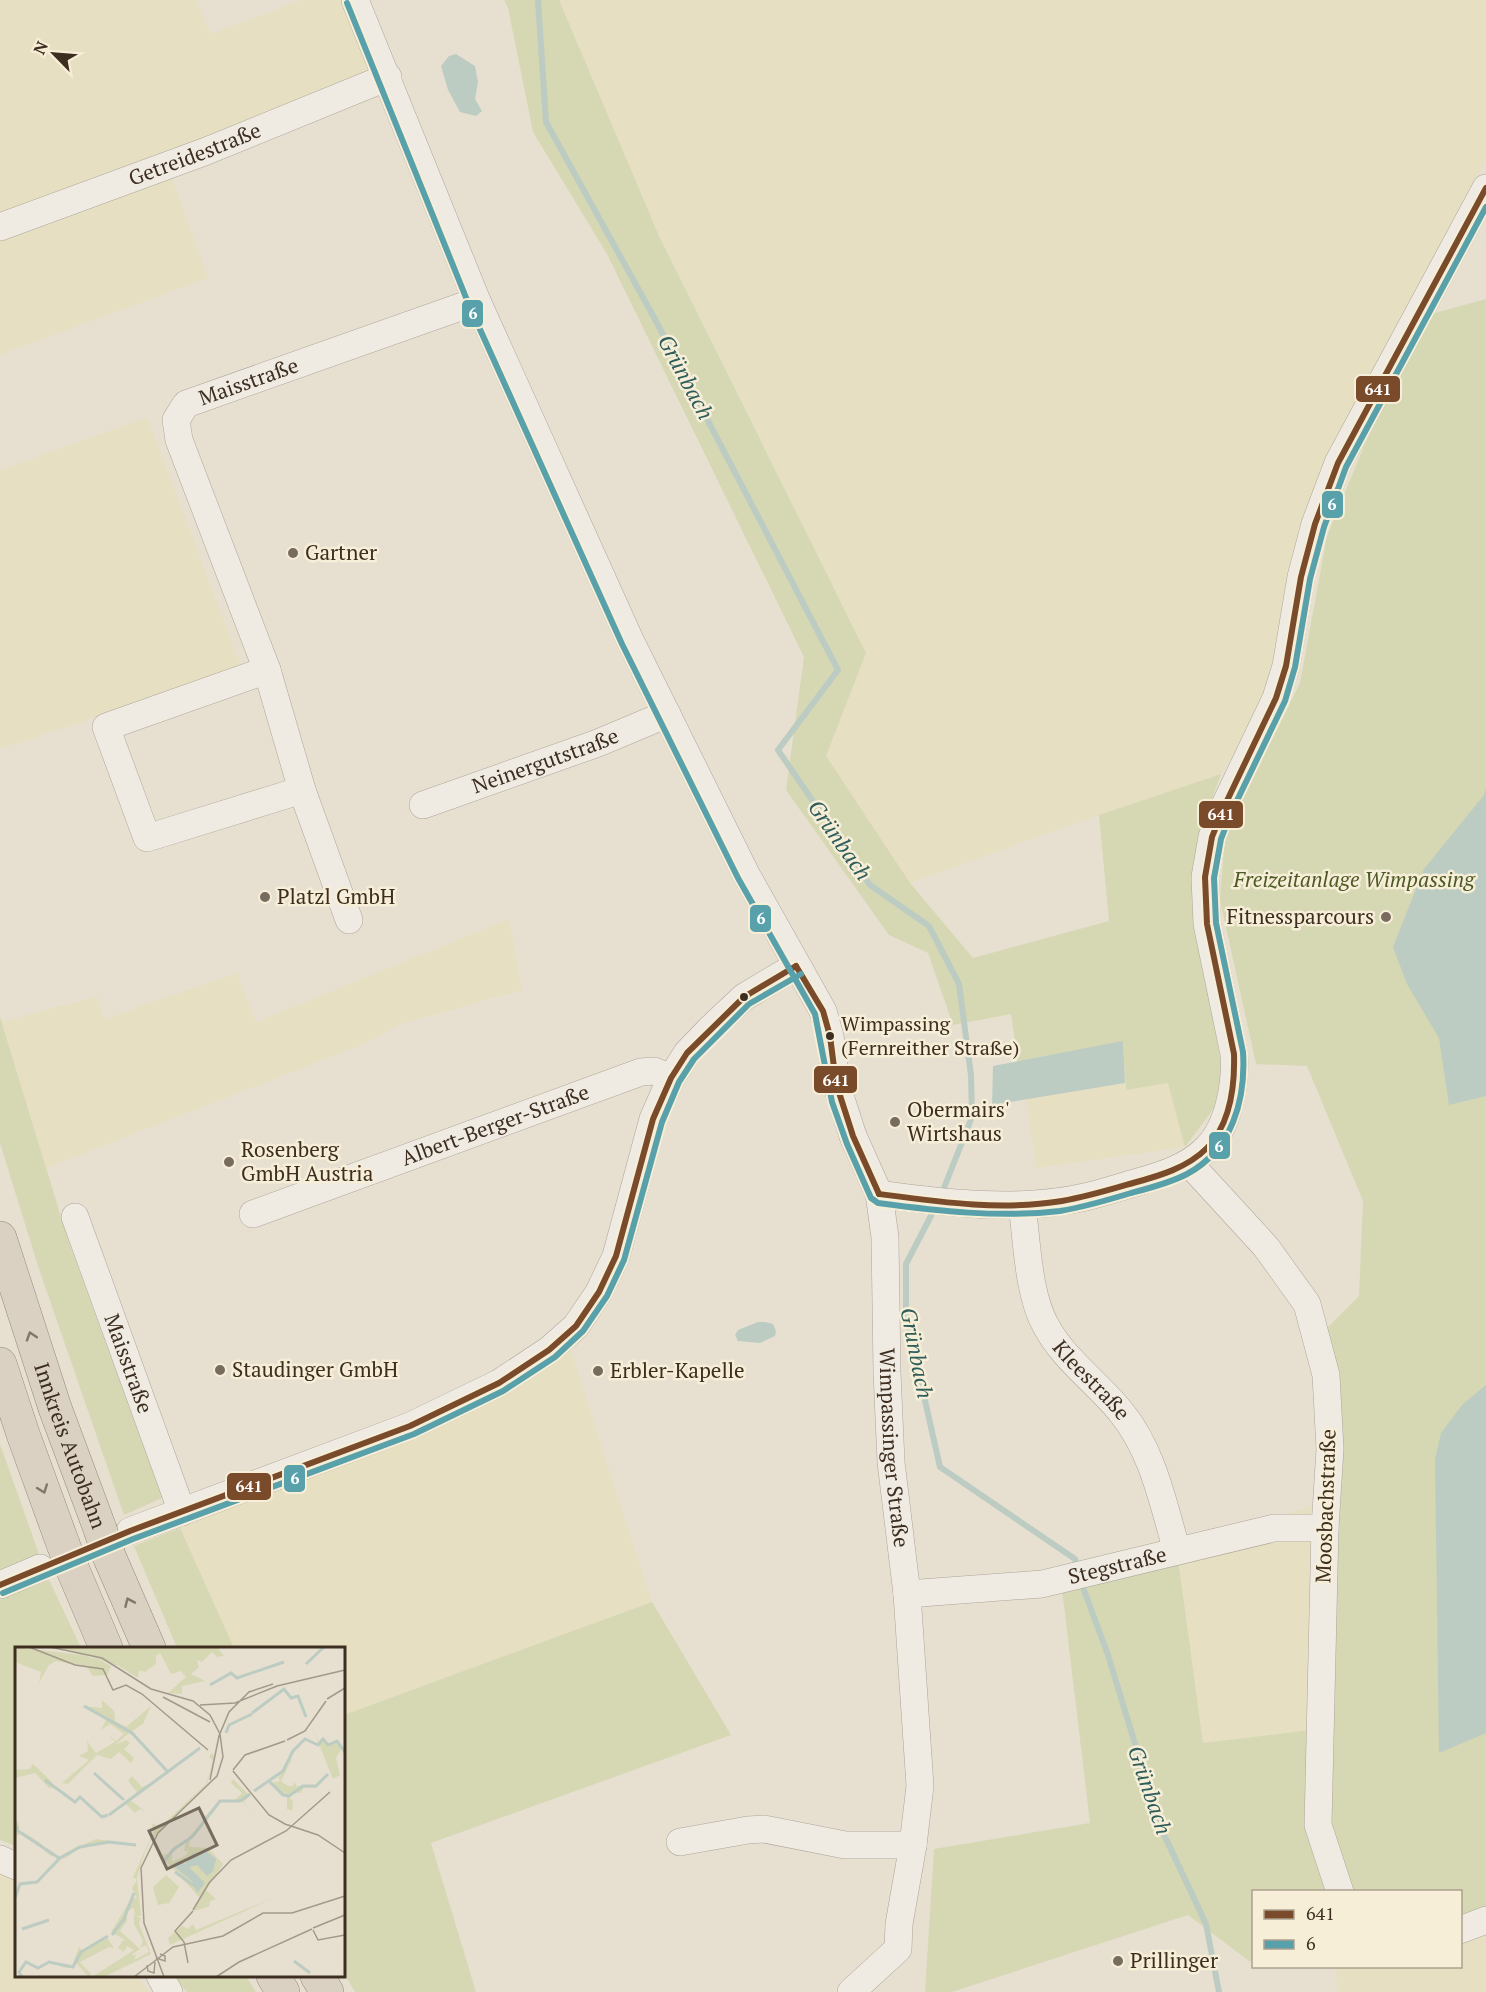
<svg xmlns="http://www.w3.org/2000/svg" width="1486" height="1992" viewBox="0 0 1486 1992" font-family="'PT Serif',serif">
<rect width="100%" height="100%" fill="#e7e0d1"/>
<g fill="#e6dfc2">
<path d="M0,0H196L211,34L302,0H344L376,76L166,161L208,278L0,355Z"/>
<path d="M559,0H1486V160L1323,463L1294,554L1276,652L1260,709L1221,774L1099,815L910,883L826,756L866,653L659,236Z"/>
<path d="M147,417L242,669L0,749V470Z"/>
<path d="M509,919L522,990L401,1024L364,1044L46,1168L2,1022L97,996L104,1019L237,973L256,1022Z"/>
<path d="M1169,1082L1185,1147L1036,1168L1026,1099L1125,1083L1126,1090Z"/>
<path d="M569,1345L652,1602L344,1715V1648H234L180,1528L313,1472Z"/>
<path d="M1321,1503L1311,1730L1203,1743L1177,1551Z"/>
<path d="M0,1874L16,1881V1976H137L150,1992H0Z"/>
<path d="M1486,1931V1992H1337L1336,1967L1460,1966L1461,1940Z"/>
</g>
<g fill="#d6d7b3">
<path d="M504,0H559L659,236L866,653L826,756L910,883L973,958L1109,921L1099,815L1221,774L1197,839L1195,913L1226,1092L1185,1147L1168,1083L1126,1090L1123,1042L1018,1061L1011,1014L953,1025L928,953L889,935L786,790L804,657L607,254L533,132L508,8Z"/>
<path d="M1486,299V1913L1461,1922L1460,1892L1351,1891L1339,1875L1330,1816L1325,1330L1359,1296L1363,1201L1307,1066L1256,1064L1220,900L1225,835L1300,683L1327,536L1364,446L1431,314Z"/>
<path d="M0,1017L68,1240L162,1498L124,1515L38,1266L0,1143Z"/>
<path d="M0,1444L39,1554L0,1572Z"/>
<path d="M180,1528L234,1648H177L134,1546Z"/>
<path d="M1177,1551L1203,1743L1311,1730L1319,1864L1325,1891L1254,1892L1253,1960L1249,1961L1188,1915L952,1992H925L934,1849L1090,1823L1062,1589Z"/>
<path d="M49,1580L81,1648H16V1846L0,1840V1600Z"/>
<path d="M652,1602L731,1735L431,1843L476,1992H355L344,1973V1715Z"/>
<path d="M173,1976H246L256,1992H187Z"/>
</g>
<g fill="#bcccc2">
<path d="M456,54L475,66L478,82L475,99L482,111L476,116L460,112L448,90L441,66L449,56Z"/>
<path d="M1486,788V1096L1449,1105L1439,1038L1407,984L1393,947L1424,869L1484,795Z"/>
<path d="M1123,1041L1125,1083L992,1105L993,1066Z"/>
<path d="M758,1322H765L773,1324L776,1331L775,1336L760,1343L738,1341L735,1335L738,1330Z"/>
<path d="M1486,1385V1733L1439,1753L1435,1459L1441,1433L1462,1405Z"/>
</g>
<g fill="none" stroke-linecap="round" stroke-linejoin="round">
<g stroke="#bcccc2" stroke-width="6">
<path d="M538,0L546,122L656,321L838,670L778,750L870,885L929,926L959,984L971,1075L972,1117L942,1193"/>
<path d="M935,1208L906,1264V1316L940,1467L1075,1559L1077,1569"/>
<path d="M1081,1582L1108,1655L1160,1826L1206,1924L1219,1992"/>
</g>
<g stroke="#ada599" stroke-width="28">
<g id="minor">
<path id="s1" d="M355,0L477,301L630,640L746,874L823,1011L830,1036L836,1083L853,1136L879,1194L885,1237L887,1372L891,1462L907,1594L920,1786L913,1845L899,1924L898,1949L851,1992"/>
<path id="s2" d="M0,227L204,152L388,77"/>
<path d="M267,670L106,727L147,838L302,790"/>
<path id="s3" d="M423,805L598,743L667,714"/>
<path id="s4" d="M349,920L302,790L267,670L179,440L176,420L186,404L477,301"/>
<path d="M1189,1163L1266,1247L1307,1304L1326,1375L1330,1449L1325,1528L1318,1825L1340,1892"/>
<path d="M879,1194C944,1203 1020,1212 1085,1197C1103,1193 1120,1187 1138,1182C1162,1175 1189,1167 1207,1148C1229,1126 1236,1083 1234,1054L1207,924L1205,877L1212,837L1224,807L1276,698L1286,666L1301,577L1315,524L1338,463L1486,188"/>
<path id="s5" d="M1022,1205C1027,1241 1028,1295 1046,1326C1064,1360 1097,1382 1121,1412C1153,1451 1163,1503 1177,1551"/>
<path id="s6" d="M253,1214L641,1072L654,1071L671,1078"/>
<path id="s7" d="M75,1217L182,1512"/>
<path d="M130,1531L410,1426L499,1383L549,1350L576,1326L599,1292L616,1256L653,1119L671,1078L687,1053L710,1029L744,997L796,966"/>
<path d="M0,1585L40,1568"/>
<path id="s8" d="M907,1594L1042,1584L1274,1528H1325"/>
<path d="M680,1842L748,1830L764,1829L845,1845H913"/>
<path d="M0,1859L16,1866"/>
<path d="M1460,1930L1486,1920"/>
<path d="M160,1976L169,1992"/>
</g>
</g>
<g stroke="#928b80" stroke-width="34">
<g id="highway">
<path id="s9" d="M0,1238L55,1408L100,1529"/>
<path d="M0,1364L23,1434L63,1544"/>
<path d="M109,1556L149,1648"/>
<path d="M73,1570L106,1648"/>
<path d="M273,1976L283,1992"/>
<path d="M317,1976L327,1992"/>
</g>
</g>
<use href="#minor" stroke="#efebe3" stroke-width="27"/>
<use href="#highway" stroke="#dad1c2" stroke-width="33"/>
<g stroke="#928b80" stroke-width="34" stroke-linecap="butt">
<g id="highway-bridge">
<path d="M100,1529L109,1556"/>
<path d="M63,1544L73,1570"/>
</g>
</g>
<use href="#highway-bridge" stroke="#dad1c2" stroke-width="33"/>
<g stroke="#f7eed8" stroke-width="10">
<g id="bus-1">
<path d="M796,966L823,1011L830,1036L836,1083L853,1136L879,1194"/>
<path d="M879,1194C939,1202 1001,1211 1062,1201C1086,1197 1109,1190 1133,1183C1159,1176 1187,1168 1207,1148C1230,1124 1235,1087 1234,1054L1207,924L1205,877L1212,837L1224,807L1276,698L1286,666L1301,577L1315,524L1338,463L1486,188"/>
<path d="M0,1585L130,1531L410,1426L499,1383L549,1350L576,1326L599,1292L616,1256L653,1119L671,1078L687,1053L744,997L796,966"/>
</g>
</g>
<g stroke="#f7eed8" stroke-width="10">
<g id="bus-2">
<path d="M347,3L469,305L622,644L738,878L815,1014L832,1102L847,1144L871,1198L878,1203C938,1211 999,1218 1060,1211C1084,1207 1108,1200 1131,1193C1150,1188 1170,1183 1187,1174C1232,1150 1246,1100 1243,1052L1216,923L1214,878L1221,839L1232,811L1285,701L1295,667L1310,579L1324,527L1346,467L1486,207"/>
<path d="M3,1593L133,1539L414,1434L503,1391L555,1357L583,1331L607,1296L624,1260L662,1122L679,1082L694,1059L749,1004L801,974"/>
</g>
</g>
<use href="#bus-1" stroke="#7a4b2a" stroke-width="6"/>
<use href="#bus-2" stroke="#58a1aa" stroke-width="6"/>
</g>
<defs><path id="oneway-chevron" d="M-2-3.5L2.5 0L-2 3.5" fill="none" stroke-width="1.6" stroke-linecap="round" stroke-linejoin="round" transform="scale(1.5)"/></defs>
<g stroke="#847769">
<use href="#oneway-chevron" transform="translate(31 1336) rotate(-108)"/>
<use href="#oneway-chevron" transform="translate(43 1489) rotate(70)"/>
<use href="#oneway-chevron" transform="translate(129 1602) rotate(-114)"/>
</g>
<g fill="#786c5e" stroke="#f7eed8" stroke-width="2">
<circle cx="293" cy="553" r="6"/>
<circle cx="265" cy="897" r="6"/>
<circle cx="1386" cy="917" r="6"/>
<circle cx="895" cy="1122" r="6"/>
<circle cx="229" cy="1162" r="6"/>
<circle cx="220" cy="1370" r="6"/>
<circle cx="598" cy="1371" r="6"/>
<circle cx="1118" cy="1961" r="6"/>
</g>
<g fill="#3d2e20" stroke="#f7eed8" stroke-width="2">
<circle cx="744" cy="997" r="5"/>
<circle cx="830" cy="1036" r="5"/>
</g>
<g text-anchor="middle" stroke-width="5" stroke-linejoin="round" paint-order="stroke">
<g font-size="20" fill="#3d2e20" stroke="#f7eed8" text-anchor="start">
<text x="841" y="1031">Wimpassing<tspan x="841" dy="24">(Fernreither Straße)</tspan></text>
</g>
<g font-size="21" fill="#3d2e20" stroke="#f7eed8">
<text dy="7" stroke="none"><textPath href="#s2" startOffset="208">Getreidestraße</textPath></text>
<text dy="7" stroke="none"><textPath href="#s4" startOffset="615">Maisstraße</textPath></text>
<text dy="7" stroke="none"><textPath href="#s3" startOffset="130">Neinergutstraße</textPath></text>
<text dy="7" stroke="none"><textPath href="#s6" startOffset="258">Albert-Berger-Straße</textPath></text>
<text dy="7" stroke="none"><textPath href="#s7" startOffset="156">Maisstraße</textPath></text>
<text dy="7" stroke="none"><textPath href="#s5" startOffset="195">Kleestraße</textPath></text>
<text dy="7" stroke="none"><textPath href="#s9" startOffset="219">Innkreis Autobahn</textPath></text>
<text dy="7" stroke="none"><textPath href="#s1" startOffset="1562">Wimpassinger Straße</textPath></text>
<text transform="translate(1326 1506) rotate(-88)" y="7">Moosbachstraße</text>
<text dy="7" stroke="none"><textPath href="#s8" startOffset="213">Stegstraße</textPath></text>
</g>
<g font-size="21" fill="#3d2e20" stroke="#f7eed8" text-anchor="start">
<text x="305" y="560">Gartner</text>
<text x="277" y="904">Platzl GmbH</text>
<text x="1374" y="924" text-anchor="end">Fitnessparcours</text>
<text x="907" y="1117">Obermairs'<tspan x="907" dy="24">Wirtshaus</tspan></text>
<text x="241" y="1157">Rosenberg<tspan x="241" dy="24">GmbH Austria</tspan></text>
<text x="232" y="1377">Staudinger GmbH</text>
<text x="610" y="1378">Erbler-Kapelle</text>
<text x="1130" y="1968">Prillinger</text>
</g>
<g font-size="21" font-style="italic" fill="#4d5a26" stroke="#f7eed8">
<text x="1354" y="887">Freizeitanlage Wimpassing</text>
</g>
<g font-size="22" font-style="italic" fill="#2f5d5a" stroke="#f7eed8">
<text transform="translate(686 377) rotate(62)" y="8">Grünbach</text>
<text transform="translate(840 840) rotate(55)" y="8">Grünbach</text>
<text transform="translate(917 1353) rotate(79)" y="8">Grünbach</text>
<text transform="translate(1150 1790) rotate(71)" y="8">Grünbach</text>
</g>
</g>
<g transform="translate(15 1647)">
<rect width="330" height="330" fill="#e7e0d1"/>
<path d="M0,0L75,9L96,19L92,28L78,29L72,20L41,14L34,18L24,36L26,25L0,15ZM40,0H202L209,9L202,10L197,5L187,15L182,13L184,20L176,27L190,34L167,39V47L153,46L171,30L166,24L156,27L145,6L141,9V17L130,25L124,23L123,31L104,19ZM87,53L99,64L100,74L111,80L136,59L128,77L117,84L129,98L114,86L100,98L111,93L115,96L109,102L119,111L116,116L104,105L96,112L82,108L53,137L47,136L74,113L64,109L73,104L72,94L81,106L100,95L93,87L101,94L109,87L95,77L86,83L91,73L88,69L67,59L87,61ZM296,77L304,95L307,92L313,99L322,95L327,101L321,111L325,128L318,132ZM276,103V114L266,134L269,137L277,140L280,135L281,139L296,140L304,137L302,140L296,141L289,140L286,146L279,145L274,151L278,154L277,164L272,162V150L255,136L266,134L263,131L274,117ZM196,106L200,109L192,137L135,194L127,213L122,231L126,269H120V264L118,268L126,271L124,277L136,307L89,330H77L119,303L112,299L109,305L103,301L108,293L112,294L96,285L117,250L122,252L117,241L122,233L118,230L138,186L137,176L145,180L191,137L198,114L194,110ZM119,261V277L128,294L125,301L131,298L134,305L119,313L121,308H116L125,302L105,284L112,274V264ZM18,117L37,135L35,138L42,141H34L20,126L0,131V123L15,122ZM117,129L127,140L134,137L114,152L131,165L125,162L120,166L109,155L122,145L113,134ZM218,132L235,149L228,155L240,167L227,155H206L178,191H175L174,200L193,201L208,217L191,243L201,252L194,255L195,259L179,264L185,251L145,208L157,206V215L170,209L174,204H169L170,197L174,190L191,172L189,170L205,154L220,153L227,146L216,136ZM0,174L4,175V184L8,185L24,195L41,210H51L58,202L81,192L119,197L93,195L66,200L51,211L45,212L38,222L42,210L36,209L7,186L0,190L3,177ZM151,228L164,240L154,256L143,258L138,240ZM263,249L168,292L155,298L153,291L167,279L173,282L178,277L181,283ZM91,289L99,301L94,300L65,315L76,327L74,330L60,315L58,320L55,321L45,320L57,319L64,300L67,304Z" fill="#d6d7b3" fill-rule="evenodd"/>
<path d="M191,204L201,212L198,224L192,229L182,218L174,220L190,236L182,246L177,234L157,218L165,214L170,217L177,207Z" fill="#bcccc2"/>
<path fill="none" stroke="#bcccc2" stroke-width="3" d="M291,17L309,0M195,38L216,26L222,31L269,15M69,59L117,86L152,124M237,66L269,42L276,51L283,49L291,70M211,86L214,78L237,67M79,126L109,153M30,133L60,155L65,150L87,170L93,168M255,135L268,148L274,149L288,139H301L313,127M239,144L268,124L278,104L290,92L303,98L308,92L313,98L322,94L330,105M94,168L185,101M0,175L3,184L44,211M148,215L159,202L177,190L205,154H225L235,147M160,225L181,240M0,251L5,237L22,235L45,211L65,200L94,195L121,198M7,282L34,273M97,288L109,272L119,246M279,314L295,326M7,330L4,325L11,315L23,321L34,315L58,320L66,305L93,289"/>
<path fill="none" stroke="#a3998a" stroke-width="1.5" d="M14,0L60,18L88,22L98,43L111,38L127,47L193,103M35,0L87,11L136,42L178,54L195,68L205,87L208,110L202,129L143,186L126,221L129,276L149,330M148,50L195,75M312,52L330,41M185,58L220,56L262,39L330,23M272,93L290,84L311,54M218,123L230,108L270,94M218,124L254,168L270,177L303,188L330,206M195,133L204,89L214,65L234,45L258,37M178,263L194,236L216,213L271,184L315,145M298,281L330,268M298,283L303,293L330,288M141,311L150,314V309L145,307M173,316L169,295L160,284L178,264M132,318L133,324L139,326L140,315M119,330L158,300L208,289L248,266H277L330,249M201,330L224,315L297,282"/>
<path fill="#786c5e" fill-opacity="0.15" stroke="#786c5e" stroke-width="3" d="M184,161L202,198L152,222L134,184Z"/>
<rect width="330" height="330" fill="none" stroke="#3d2e20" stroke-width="3"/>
</g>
<g stroke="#f7eed8" stroke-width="2">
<rect x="461" y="299" width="23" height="29" rx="6" fill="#58a1aa"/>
<rect x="1355" y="375" width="46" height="28" rx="6" fill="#7a4b2a"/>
<rect x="1321" y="490" width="23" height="29" rx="6" fill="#58a1aa"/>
<rect x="1198" y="800" width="46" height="29" rx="6" fill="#7a4b2a"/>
<rect x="749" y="904" width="23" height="29" rx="6" fill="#58a1aa"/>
<rect x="813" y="1065" width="45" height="29" rx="6" fill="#7a4b2a"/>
<rect x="1208" y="1131" width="23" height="29" rx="6" fill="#58a1aa"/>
<rect x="283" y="1464" width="23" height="29" rx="6" fill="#58a1aa"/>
<rect x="226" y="1472" width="46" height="29" rx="6" fill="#7a4b2a"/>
</g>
<g font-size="16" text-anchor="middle" font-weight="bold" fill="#fff">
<text x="473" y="319">6</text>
<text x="1378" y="395">641</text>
<text x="1332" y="510">6</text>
<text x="1221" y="820">641</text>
<text x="761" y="924">6</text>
<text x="836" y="1086">641</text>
<text x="1219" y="1152">6</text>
<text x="295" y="1484">6</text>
<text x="249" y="1492">641</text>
</g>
<rect x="1252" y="1890" width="210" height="78" fill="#f7eed8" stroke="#ada18e" stroke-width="1.5"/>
<rect x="1264" y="1910" width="30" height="9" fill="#7a4b2a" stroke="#ada18e" stroke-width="1.5"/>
<text x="1306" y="1920" font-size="18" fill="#3d2e20">641</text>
<rect x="1264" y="1940" width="30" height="9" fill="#58a1aa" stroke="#ada18e" stroke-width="1.5"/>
<text x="1306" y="1950" font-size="18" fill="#3d2e20">6</text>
<g transform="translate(54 54) rotate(295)" stroke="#f7eed8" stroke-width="4.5" paint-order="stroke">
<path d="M0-4.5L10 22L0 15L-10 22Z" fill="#3d2e20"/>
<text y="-9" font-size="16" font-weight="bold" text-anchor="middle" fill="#3d2e20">N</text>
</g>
</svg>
